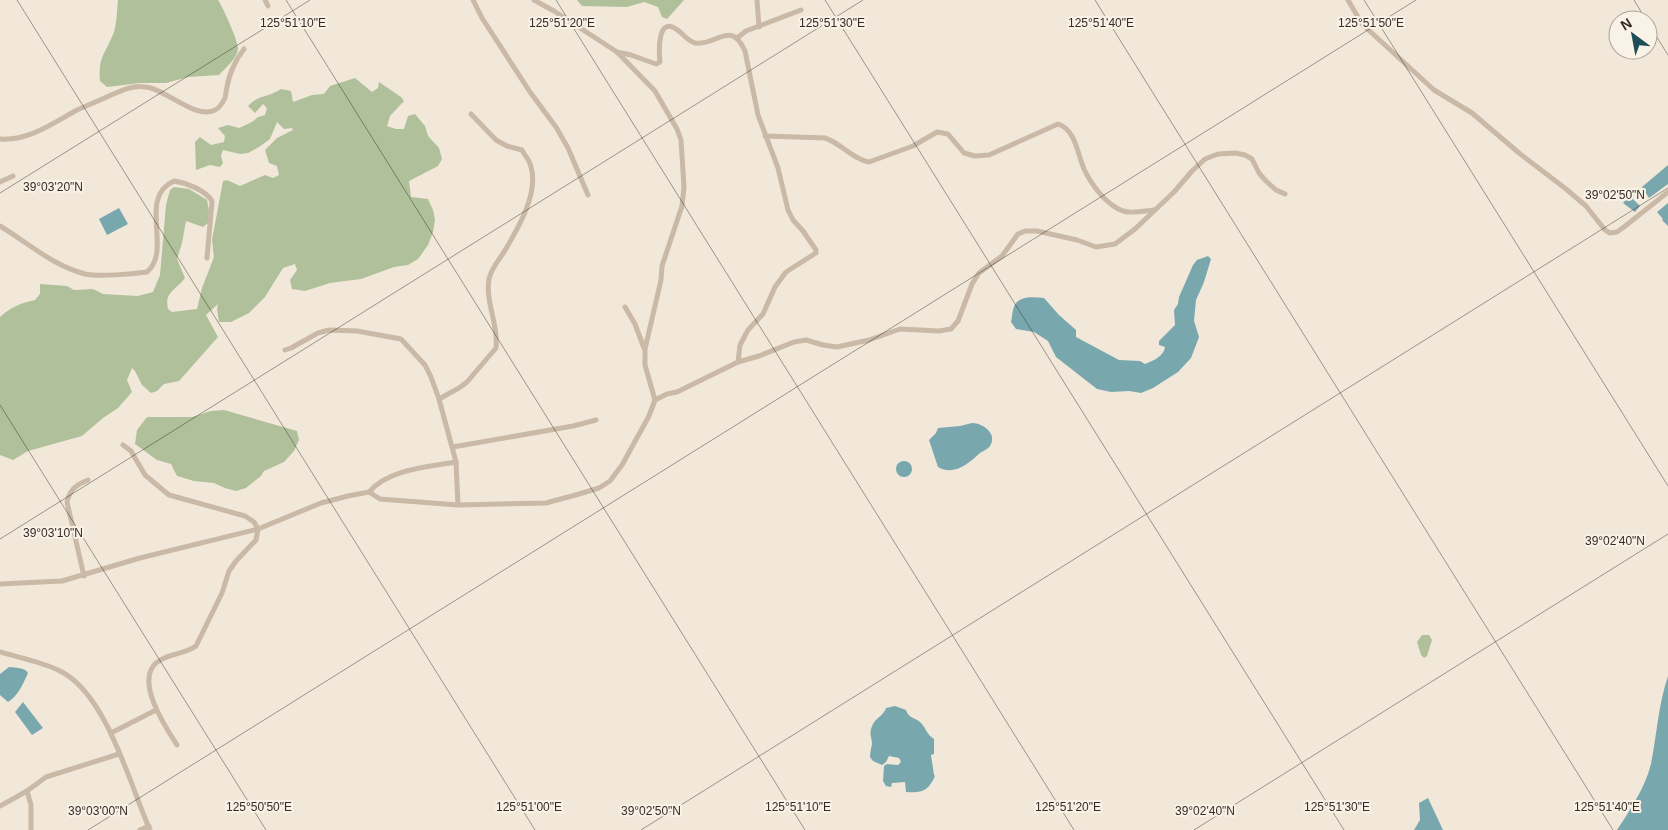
<svg xmlns="http://www.w3.org/2000/svg" width="1668" height="830" viewBox="0 0 1668 830" font-family="Helvetica,sans-serif">
<rect width="100%" height="100%" fill="#f1e8d9"/>
<g fill="#afc09a">
<path d="M118,0H218C223,8 238,40 238,49C237,59 225,68 219,75L188,77L166,83H140L107,87L100,81C98,56 106,53 114,32C117,22 117,10 118,0Z"/>
<path d="M577,0H684L667,19L662,17L658,7L644,2L627,7L582,6Z"/>
<path d="M355,78L372,92L378,88L379,82L401,97L404,101L390,116L387,126L396,129H404L408,116L415,114L425,126L428,136L439,148L442,159L438,166L409,181L411,197L428,199L433,210L435,220L433,232L428,245L418,259L408,265L394,267L361,279L330,283L305,291L292,289L290,280L297,270L295,264L283,268L265,297L249,313L231,322H219L217,309L218,304L206,315L218,337L179,381L164,384L157,391L151,393L142,385L135,371L132,368L127,380L132,392L118,408L103,418L82,436L28,451L13,460L0,455V317C11,307 21,303 35,300L40,294V284L67,286L74,290L93,289L103,294L138,296L153,292L160,275L166,205L170,190L174,187L189,189L207,200L209,211L208,223L203,227L186,221L182,243L177,259L185,278C176,290 164,292 168,309L172,312L197,309L202,288L214,257L212,240L223,181L227,180L240,186L265,175L273,178L279,175L277,166L269,163L265,150L277,138L293,130L292,128L284,129L277,122L270,139L259,147L248,153L240,154L223,150L221,156L223,163L220,167L210,165L196,170L195,142L200,137L211,145L224,142L225,136L218,128L228,125L239,128L252,122L258,117L265,115L267,108L263,104L255,113L248,106C259,94 268,98 281,89L291,91L293,102L312,95L324,94L330,86Z"/>
<path d="M224,410L297,431L299,440L294,451L284,462L264,471L261,476L246,488L236,491L225,488L214,483L194,481L177,476L171,464L157,460L135,444L137,430L147,417H192L211,411Z"/>
<path d="M1422,635H1429L1432,640L1427,656L1424,658L1421,655L1417,642Z"/>
</g>
<g fill="#79a7ae">
<path d="M1668,165V184L1649,198L1642,187Z"/>
<path d="M1630,196L1640,206L1635,212L1623,203Z"/>
<path d="M1668,203V226L1662,220L1663,219L1657,212Z"/>
<path d="M119,208L128,224L107,235L99,219Z"/>
<path d="M1208,256L1211,259L1204,282L1196,300L1194,321L1199,337L1191,358L1178,372L1153,388L1141,393L1129,391L1111,392L1097,389L1056,357L1048,341L1034,332L1016,329L1011,322C1012,318 1012,314 1013,310C1016,295 1032,297 1044,298L1059,315L1076,330V337L1119,360L1140,361L1145,364C1153,361 1164,356 1165,347L1159,345V341L1175,325L1174,310L1178,304L1179,297L1193,265L1197,260Z"/>
<path d="M972,423C983,423 998,434 990,446C988,449 983,451 980,453C968,464 954,476 938,467L929,440L936,433L938,428L960,426Z"/>
<circle cx="904" cy="469" r="8"/>
<path d="M9,667C15,668 25,667 28,673C23,684 18,696 8,702L0,695V674Z"/>
<path d="M1668,676V830H1617C1630,810 1645,788 1651,764C1657,734 1658,706 1668,676Z"/>
<path d="M23,702L43,728L32,735L15,712Z"/>
<path d="M895,706L906,710C909,719 915,717 921,723C926,728 927,735 934,739V754L931,755L934,775L935,776C928,791 923,793 906,792L905,782L892,783L891,787L886,786L883,781L884,766L887,764L898,765L901,762L899,758L889,756L886,762L882,765L873,761L870,757C870,753 871,749 872,744C872,737 868,734 873,724C876,718 884,715 886,708Z"/>
<path d="M1428,798L1443,830H1414L1420,820L1419,803Z"/>
</g>
<g fill="none" stroke-linecap="round" stroke-linejoin="round">
<g stroke="#c9b9a6" stroke-width="5">
<path d="M265,0L268,6"/>
<path d="M473,0L482,18L530,92L556,127L568,148L588,195"/>
<path d="M534,0L554,11L617,52L655,91L677,129L681,140L684,187L682,206L662,266L661,280L645,349V365L655,400"/>
<path d="M757,0L759,27"/>
<path d="M1348,0L1362,24L1434,90L1472,113L1519,153L1566,189L1586,206L1605,230L1610,233L1617,232L1624,227L1668,192"/>
<path d="M737,38L746,31L801,10"/>
<path d="M617,52L631,55L656,64L660,62C659,53 657,16 676,29C683,33 687,41 695,43C717,46 731,19 745,51L758,115L778,168L788,210L793,220L803,231L816,250V253L786,272L775,287L763,314L748,330L740,345L738,362"/>
<path d="M765,136L825,138C841,143 852,159 869,162L913,146L937,132L948,134L964,153L975,156L989,155L1058,124C1076,130 1077,153 1084,169C1091,184 1106,205 1123,211C1133,214 1143,211 1154,210"/>
<path d="M0,139C29,141 53,123 77,110C88,105 98,101 109,96C120,91 132,85 145,87C165,88 195,120 215,110C220,108 223,102 225,98C226,94 226,91 227,87C229,74 236,59 244,49"/>
<path d="M0,182L13,176"/>
<path d="M0,226C27,242 53,266 85,274C99,277 132,274 147,272C173,250 137,197 174,181C187,183 205,190 212,201L207,258"/>
<path d="M625,307L635,324L644,348"/>
<path d="M285,350L291,348L318,333L329,330L357,331L401,339L425,365L431,377L439,399L456,462L458,505"/>
<path d="M439,399L459,388L467,382L496,348C499,325 485,303 489,279C491,269 498,261 504,252C517,230 539,194 531,167C530,161 525,156 522,150L507,146L496,140L471,114"/>
<path d="M123,445L131,451L145,475L169,495L245,516L254,522L258,529L256,540L236,561L229,571L222,593L196,646C184,655 167,653 156,663C135,682 166,728 177,745"/>
<path d="M453,447L573,426L596,420"/>
<path d="M456,462C428,467 389,469 369,492L380,499L458,505L546,503L579,494L599,488L610,481L622,465L649,416L655,400L667,394L677,392L738,362L759,356L794,342L806,340L823,345L837,347L869,340L900,329L939,331L951,329L958,321L972,284L979,273L1002,256L1018,234L1025,231H1037L1077,240L1096,247L1115,244L1135,229L1174,192L1192,171L1205,159L1218,154L1235,153L1245,155L1252,159L1259,173L1266,181L1276,190L1285,194"/>
<path d="M84,576L67,502C70,489 76,485 88,480"/>
<path d="M0,584L62,581L140,558L258,529L321,503L348,496L369,492"/>
<path d="M0,652C20,658 44,662 62,672C107,696 130,785 150,830"/>
<path d="M111,733L156,710"/>
<path d="M27,791L31,805V830"/>
<path d="M0,806L27,791L46,777L119,754"/>
<path d="M140,830L149,826"/>
</g>
</g>
<path fill="none" stroke="#352c27" stroke-width="1" stroke-opacity="0.45" d="M17,0L535,830M286,0L805,830M556,0L1074,830M825,0L1344,830M1095,0L1613,830M1364,0L1668,486M1634,0L1646,20M1648,23L1668,55M0,193L310,0M0,405L266,830M0,539L863,0M88,830L1416,0M641,830L1668,188M1194,830L1668,534"/>
<g font-size="12" text-anchor="middle" fill="#352c27" stroke="#f9f2e6" stroke-width="4" stroke-linejoin="round" paint-order="stroke">
<text x="293" y="27">125°51'10"E</text>
<text x="562" y="27">125°51'20"E</text>
<text x="832" y="27">125°51'30"E</text>
<text x="1101" y="27">125°51'40"E</text>
<text x="1371" y="27">125°51'50"E</text>
<text x="53" y="191">39°03'20"N</text>
<text x="1615" y="199">39°02'50"N</text>
<text x="53" y="537">39°03'10"N</text>
<text x="1615" y="545">39°02'40"N</text>
<text x="259" y="811">125°50'50"E</text>
<text x="529" y="811">125°51'00"E</text>
<text x="798" y="811">125°51'10"E</text>
<text x="1068" y="811">125°51'20"E</text>
<text x="1337" y="811">125°51'30"E</text>
<text x="1607" y="811">125°51'40"E</text>
<text x="98" y="815">39°03'00"N</text>
<text x="651" y="815">39°02'50"N</text>
<text x="1205" y="815">39°02'40"N</text>
</g>
<g transform="translate(1633 35) rotate(328)"><circle r="24" fill="#f9f2e6" stroke="#aba39a"/>
<path d="M0-4L9 19L0 12L-9 19Z" fill="#1d4d56"/>
<text y="-8" font-size="14" font-weight="bold" text-anchor="middle" fill="#352c27">N</text>
</g>
</svg>
